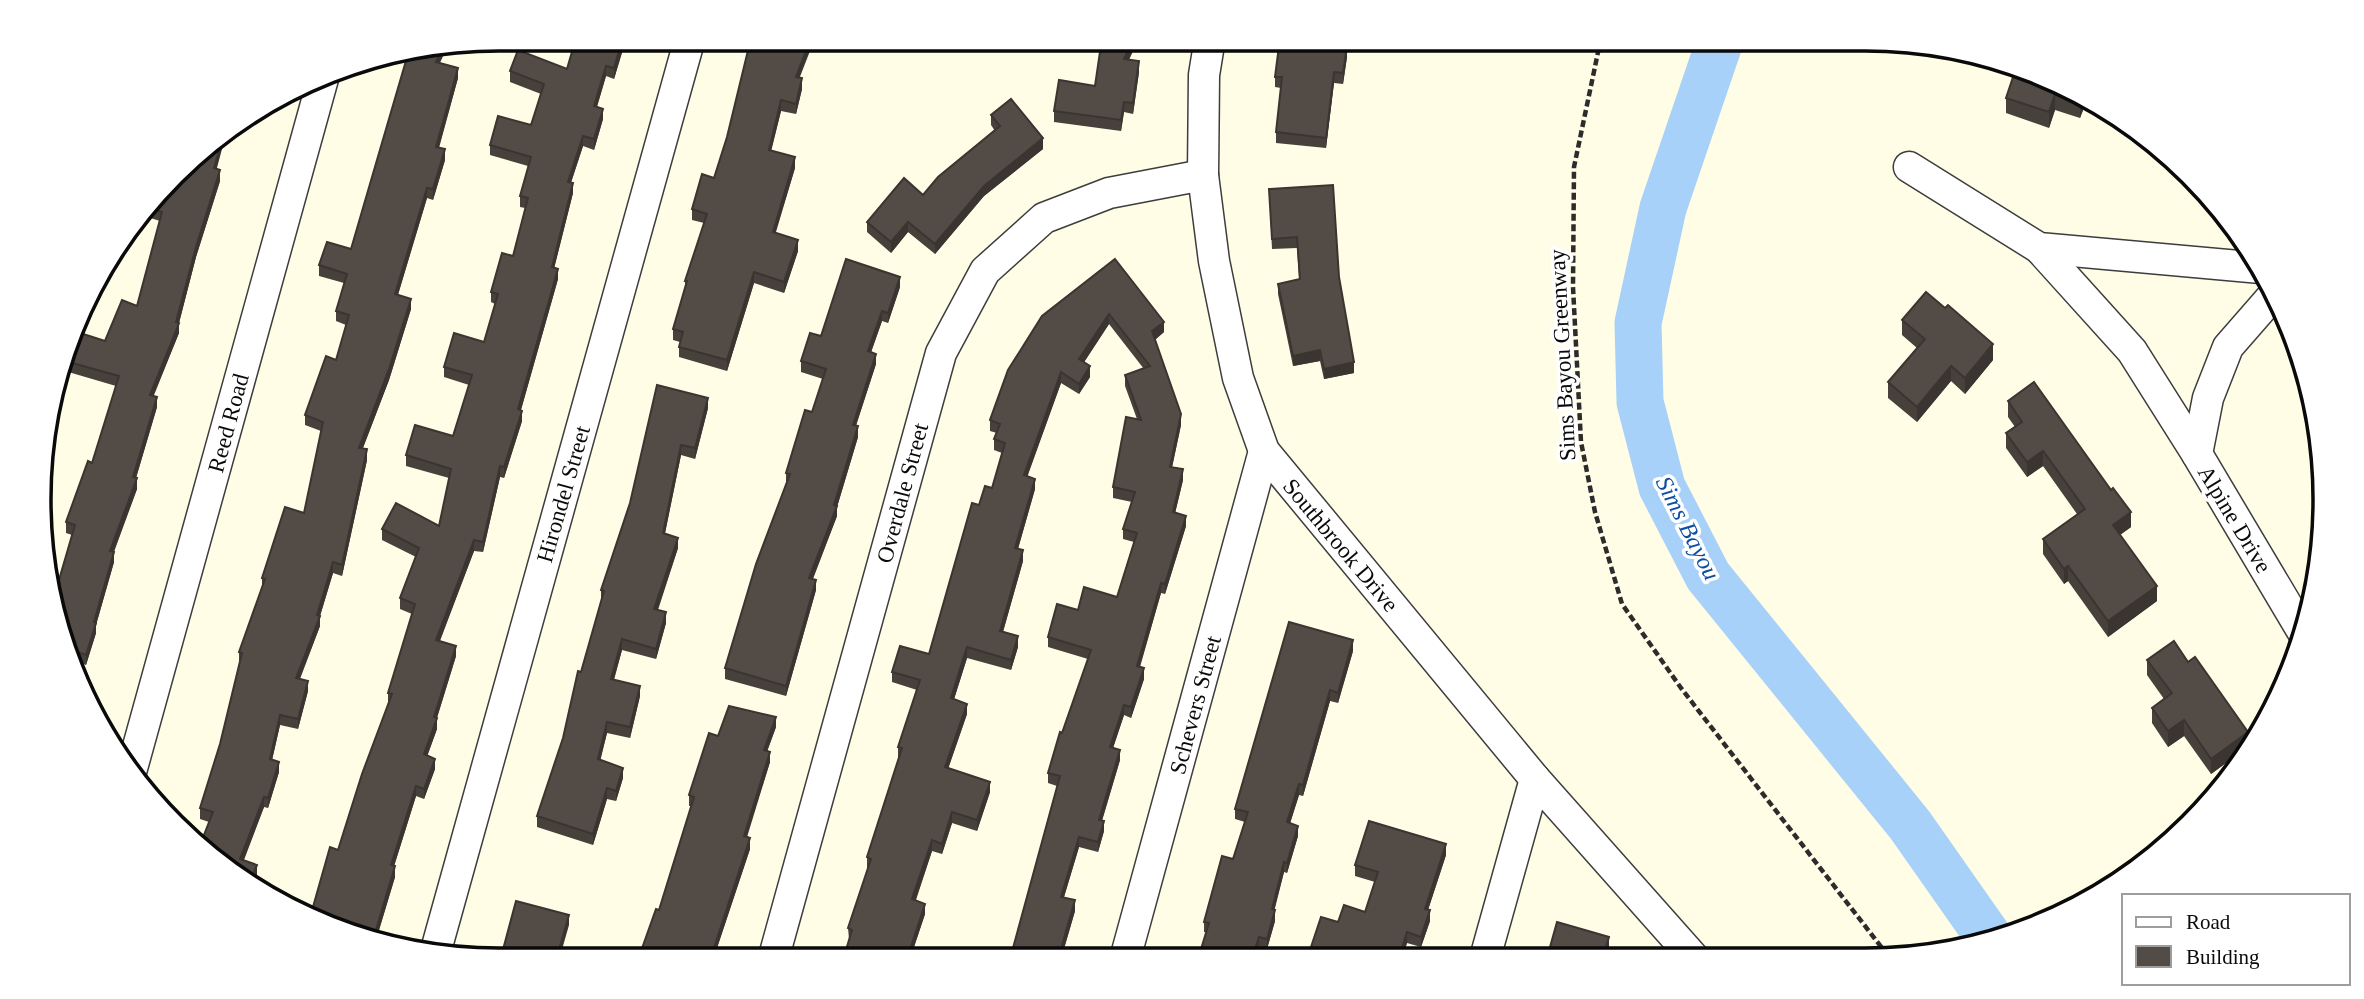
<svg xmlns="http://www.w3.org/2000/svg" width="2364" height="999" viewBox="0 0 2364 999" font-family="Georgia,serif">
<rect width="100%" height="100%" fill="#fffde6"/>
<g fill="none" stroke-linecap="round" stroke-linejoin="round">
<path stroke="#a8d1f9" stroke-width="47" d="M1721,38L1663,208L1638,323L1640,402L1662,487L1708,576L1910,825L1990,939"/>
<g stroke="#3d3d3d" stroke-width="33">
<g id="minor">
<path d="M1210,38L1204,75L1203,175L1214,261L1238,378L1264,451L1535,779L1693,957"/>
<path d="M1909,167L2039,248L2261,268"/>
<path d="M2039,248L2132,351L2197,454"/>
<path d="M2276,292L2228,347L2208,398L2197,454L2304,634"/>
<path d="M131,772L324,75"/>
<path d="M436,950L690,38"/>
<path d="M1485,958L1535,779"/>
<path d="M1125,959L1264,451"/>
<path d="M773,960L941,353L985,271L1044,218L1109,193L1203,175"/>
</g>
</g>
<path stroke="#2c2c2c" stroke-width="4.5" stroke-dasharray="7 3.5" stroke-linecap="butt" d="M1601,38L1574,167L1573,287L1581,442L1595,512L1622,604L1681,688L1889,957"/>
<use href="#minor" stroke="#fff" stroke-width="30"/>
</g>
<g fill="#47413c">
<path d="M626,38L614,79L606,76L597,107L603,119L594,150L583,146L571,182L573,193L554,268L558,279L521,410L522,421L504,478L500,477L483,552L474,551L440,641L456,656L437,718V729L427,756L435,769L424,799L416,796L394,866L395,877L376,940L352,936L338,850L388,703V693L412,614L400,609V598L416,557L382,540V529L439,526L449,478L406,466V455L453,436L469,385L444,377V367L484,342L495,304L491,302V292L513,256L525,208L520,207V196L528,166L490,155V145L531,125L541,94L510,82V71L567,69Z"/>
<path d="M1097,38H1139L1129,60L1139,72L1133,114L1124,112L1121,131L1054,122V111L1095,86L1101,43L1097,41Z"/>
<path d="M1294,38H1345L1343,46L1347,57L1343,84L1334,83L1326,148L1276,143V132L1281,88L1275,87V77Z"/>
<path d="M440,63L458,78L439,148L445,160L433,200L427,198L398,295L411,309L389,380L363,448L367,460L342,576L333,573L320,616V626L300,679L308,691L298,729L280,725L272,760L279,772L268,808L264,807L244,860L257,875L209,822L200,819V808L220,744L240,662H239V652L262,587V578L304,513L321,431L305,425V415L336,360L346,325L336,321V311L344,283L319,276V265L351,249Z"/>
<path d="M2017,65L2088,97L2080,118L2055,110L2049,128L2006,113V98Z"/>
<path d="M800,78L802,89L796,114L781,111L771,150L795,168L775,233L798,251L784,293L754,283L727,371L679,357V347L680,342L673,340V329L685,288V281L704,223L692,220V209L714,178L727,137Z"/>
<path d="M991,115L1043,149L984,196L935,254L908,232L891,253L867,232V222L923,195L995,131L991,125Z"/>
<path d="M227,130L216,169L220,181L196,257L179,323V333L153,396L157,407L136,478L137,489L114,552V562L96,625V633L86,665L71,660L70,663L52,604L72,535L66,533V522L92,463L116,386L65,371V361L105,341L137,306L160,221L144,216L196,153Z"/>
<path d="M1269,189L1339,277L1354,373L1324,379L1320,361L1293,366L1278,294V284L1299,279L1297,248L1272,249Z"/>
<path d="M1115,259L1164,332L1155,340L1181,425L1172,467L1183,480L1175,513L1186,526L1165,594L1161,593L1140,667L1144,679L1131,718L1124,715L1113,748L1120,760L1102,821L1104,831L1098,852L1079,847L1064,897L1075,911L1061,959L1057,786L1048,783V773L1088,659L1048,647V637L1078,610L1117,597L1134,542L1123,539V529L1132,502L1113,498V487L1137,419L1125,386V375L1144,369L1109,324L1084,362L1090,377L1079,394L1061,383L1027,476L1035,489L1018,549L1023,561L1003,632L1018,647L1011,670L967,658L954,699L967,714L948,768L990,792L977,831L952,823L942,854L932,851L916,900L925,914L910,959L843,960L849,939L848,928L868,868H867V857L899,758L898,757V747L917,690L892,682V672L929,654L979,505L992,488L1002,453L994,450V439L997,433L990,431V420Z"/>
<path d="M900,287L888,323L882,321L871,352L876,364L856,425L858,437L837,507V516L813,579L816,590L786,696L725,679V668L786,483V473L812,412L823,379L801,372V361L821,336Z"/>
<path d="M1902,320L1993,360L1965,394L1951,381L1917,422L1888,398V382L1917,348L1902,335Z"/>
<path d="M2008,401L2131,527L2120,535L2157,601L2108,637L2068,581L2064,584L2043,554V539L2077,514L2043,466L2027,477L2006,448V433L2015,427L2008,417Z"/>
<path d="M708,408L695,459L681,455L665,533L678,548L658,610L666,623L656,659L622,650L614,680L640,696L630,738L607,733L600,760L623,778L616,801L607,799L593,845L537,827V816L563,738L581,672L601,601V590L630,503Z"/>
<path d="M2322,455L2324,469V473L2322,470Z"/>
<path d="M1353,651L1338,703L1330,701L1303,796L1299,795L1290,823L1298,836L1287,873L1284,872L1274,910L1275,921L1267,949L1204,932V922L1233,859L1245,822L1235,819V809Z"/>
<path d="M2147,660L2188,662L2248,747L2211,774L2184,736L2168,747L2152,723V708L2164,699L2147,675Z"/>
<path d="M776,727L767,751L770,762L746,837L750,849L713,960H630L640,954L659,910L691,806H689V795L718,736Z"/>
<path d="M1446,855L1428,910L1430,921L1421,947L1407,943L1402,958H1309V953L1338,922L1365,912L1375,882L1355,876V865Z"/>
</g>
<g fill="#3a3531">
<path d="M623,38H626V40L614,79V68Z"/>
<path d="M811,38H815L796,87V77Z"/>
<path d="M1134,38H1139L1124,69V59Z"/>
<path d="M1347,46V57L1343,84V73Z"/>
<path d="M447,47L436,72V62L442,48Z"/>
<path d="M1139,61V72L1133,114V103Z"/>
<path d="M606,66V76L594,116V106Z"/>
<path d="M458,68V78L436,157V147Z"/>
<path d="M1334,72V83L1326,148V138Z"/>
<path d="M802,78V89L796,114V104Z"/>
<path d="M2055,94V110L2049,128V112Z"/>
<path d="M2083,95L2088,97L2080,118V103Z"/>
<path d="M781,100V111L769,160V150Z"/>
<path d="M1124,102V112L1121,131V120Z"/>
<path d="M603,109V119L594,150V139Z"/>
<path d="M227,130L214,179V168L224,133Z"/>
<path d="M583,136V146L568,192V182Z"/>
<path d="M1043,138V149L984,196L935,254V244L984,186Z"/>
<path d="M445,149V160L433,200V189Z"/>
<path d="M795,157V168L773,242V232Z"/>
<path d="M220,170V181L196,257L179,323V333L150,405V395L176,322L196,247Z"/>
<path d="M573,183V193L552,277V267Z"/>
<path d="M427,188V198L395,304V294Z"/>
<path d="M908,222V232L891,253V242Z"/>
<path d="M798,240V251L784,293V282Z"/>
<path d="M558,269V279L518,420V409Z"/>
<path d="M754,272V283L727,371V360Z"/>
<path d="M900,277V287L888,323V313Z"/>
<path d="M411,299V309L389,380L359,458V448Z"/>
<path d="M882,311V321L868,361V351Z"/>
<path d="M1109,314V324L1079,370V359Z"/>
<path d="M1164,322V332L1152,342V331Z"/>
<path d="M1993,344V360L1965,394V378Z"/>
<path d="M1320,350V361L1293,366V356Z"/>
<path d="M876,354V364L853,435V425Z"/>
<path d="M1354,362V373L1324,379V369Z"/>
<path d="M1090,366V377L1079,394V384Z"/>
<path d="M1951,366V381L1917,422V407Z"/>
<path d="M1061,372V383L1024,486V475Z"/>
<path d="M157,397V407L133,488V477Z"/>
<path d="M708,398V408L695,459V448Z"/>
<path d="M522,411V421L504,478V467Z"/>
<path d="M1181,414V425L1170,477V467Z"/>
<path d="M858,426V437L837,507V516L809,588V578L834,505Z"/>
<path d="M681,445V455L663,543V533Z"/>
<path d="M367,449V460L342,576V565Z"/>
<path d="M2043,451V466L2027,477V462Z"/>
<path d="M500,466V477L483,552V542Z"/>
<path d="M1183,469V480L1173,522V512Z"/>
<path d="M137,478V489L110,561V551Z"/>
<path d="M1035,479V489L1015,559V548Z"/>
<path d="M2131,512V527L2113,540V525Z"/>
<path d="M1186,516V526L1165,594V584Z"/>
<path d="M678,538V548L654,620V609Z"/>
<path d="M474,540V551L436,650V640Z"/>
<path d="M1023,550V561L1000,642V631Z"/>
<path d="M114,552V562L96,625V633L86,665V655L94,622Z"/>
<path d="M333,562V573L320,616V626L296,688V678Z"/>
<path d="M2068,566V581L2064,584V569Z"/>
<path d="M816,580V590L786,696V686Z"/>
<path d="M1161,583V593L1137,676V666Z"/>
<path d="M2157,586V601L2108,637V621Z"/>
<path d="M666,612V623L656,659V649Z"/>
<path d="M1018,636V647L1011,670V660Z"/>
<path d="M622,639V650L611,689V679Z"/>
<path d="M1353,640V651L1338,703V693Z"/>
<path d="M456,646V656L434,727V717Z"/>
<path d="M967,647V658L951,709V698Z"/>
<path d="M1144,668V679L1131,718V707Z"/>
<path d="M308,681V691L298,729V719Z"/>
<path d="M640,686V696L630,738V727Z"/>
<path d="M1330,690V701L1303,796V785Z"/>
<path d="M967,704V714L945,778V767Z"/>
<path d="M1124,705V715L1110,757V747Z"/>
<path d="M280,715V725L270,769V759Z"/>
<path d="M776,717V727L764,760V750Z"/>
<path d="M437,718V729L424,765V754Z"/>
<path d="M2184,720V736L2168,747V731Z"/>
<path d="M607,722V733L598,770V759Z"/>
<path d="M2248,732V747L2211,774V759Z"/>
<path d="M1120,750V760L1099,830V820Z"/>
<path d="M770,752V762L744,847V836Z"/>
<path d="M435,759V769L424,799V789Z"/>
<path d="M279,762V772L268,808V798Z"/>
<path d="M623,768V778L616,801V791Z"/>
<path d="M990,782V792L977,831V820Z"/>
<path d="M1299,784V795L1287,833V822Z"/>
<path d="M416,786V796L391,876V865Z"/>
<path d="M607,788V799L593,845V834Z"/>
<path d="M264,797V807L240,869V859Z"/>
<path d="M952,812V823L942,854V844Z"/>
<path d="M1104,821V831L1098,852V842Z"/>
<path d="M1298,826V836L1287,873V863Z"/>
<path d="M1079,837V847L1061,907V897Z"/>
<path d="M750,838V849L713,960H710Z"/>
<path d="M932,840V851L912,910V899Z"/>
<path d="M1446,844V855L1425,919V909Z"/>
<path d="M1284,862V872L1272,920V909Z"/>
<path d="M257,865V875L254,884L250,882Z"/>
<path d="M395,866V877L376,940H373Z"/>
<path d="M1075,900V911L1061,959H1058Z"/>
<path d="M925,904V914L910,959H907Z"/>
<path d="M1275,910V921L1267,949V939Z"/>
<path d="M1430,910V921L1421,947V937Z"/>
<path d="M569,915V925L559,960H556Z"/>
<path d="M1407,932V943L1402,958H1399Z"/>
<path d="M1259,937V947L1255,958H1252Z"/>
<path d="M1609,937V948L1606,957H1603Z"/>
</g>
<g fill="#534c46" stroke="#3a3531" stroke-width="2">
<path d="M576,38H623L614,68L606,66L594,106L603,109L594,139L583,136L568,182L573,183L552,267L558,269L518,409L522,411L504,467L500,466L483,542L474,540L436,640L456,646L434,717L437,718L424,754L435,759L424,789L416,786L391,865L395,866L373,940L352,936L311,914L330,847L338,850L362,774L392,694L388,693L415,604L400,598L419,548L382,529L396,503L439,526L451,469L406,455L415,425L453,436L472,375L444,367L454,333L484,342L498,294L491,292L502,253L513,256L528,198L520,196L531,157L490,145L498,116L531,125L544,84L510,71L518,50L567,69Z"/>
<path d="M751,38H811L796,77L802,78L796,104L781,100L769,150L795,157L773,232L798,240L784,282L754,272L727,360L679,347L683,332L673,329L687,281H685L707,214L692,209L702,174L714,178L727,137Z"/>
<path d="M1102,38H1134L1124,59L1139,61L1133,103L1124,102L1121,120L1054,111L1059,80L1095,86Z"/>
<path d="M1280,38L1294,40V38H1342L1340,45L1347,46L1343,73L1334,72L1326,138L1276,132L1282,77H1275Z"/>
<path d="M442,48L436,62L458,68L436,147L445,149L433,189L427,188L395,294L411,299L389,369L359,448L367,449L342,565L333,562L317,615L320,616L296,678L308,681L298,719L280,715L270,759L279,762L268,798L264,797L240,859L257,865L250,882L219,865L200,845L213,812L200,808L220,744L242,653L239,652L265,579L262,578L285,507L304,513L323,422L305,415L326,356L336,360L349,315L336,311L347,274L319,265L327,242L351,249L408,54Z"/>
<path d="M2017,65L2083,95L2080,103L2055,94L2049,112L2006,98Z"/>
<path d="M1011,99L1043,138L984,186L935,244L908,222L891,242L867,222L904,178L923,195L938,177L1000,126L991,115Z"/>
<path d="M224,133L214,168L220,170L196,247L176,322L179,323L150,395L157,397L133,477L137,478L110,551L114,552L94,622L96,623L86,655L71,650L68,658L52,604L75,525L66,522L88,461L92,463L119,376L65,361L74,331L105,341L122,300L137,306L162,212L150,208L196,153Z"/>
<path d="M1333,185L1339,277L1354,362L1324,369L1320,350L1293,356L1278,284L1300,279L1297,237L1272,239L1269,189Z"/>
<path d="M846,259L900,277L888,313L882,311L868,351L876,354L853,425L858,426L834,505L837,506L809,578L816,580L786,686L725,668L756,564L790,474L786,473L805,410L812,412L826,369L801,361L810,333L821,336Z"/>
<path d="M1115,259L1164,322L1152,331L1181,414L1170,467L1183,469L1173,512L1186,516L1165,584L1161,583L1137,666L1144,668L1131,707L1124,705L1110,747L1120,750L1099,820L1104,821L1098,842L1079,837L1061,897L1075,900L1058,959H1010L1060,776L1048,773L1060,732L1062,733L1091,650L1048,637L1057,604L1078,610L1084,587L1117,597L1137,533L1123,529L1135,492L1113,487L1126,417L1141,420L1125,375L1150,366L1109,314L1079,359L1090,366L1079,384L1061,372L1024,475L1035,479L1015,548L1023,550L1000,631L1018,636L1011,660L967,647L951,698L967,704L945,767L990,782L977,820L952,812L942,844L932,840L912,899L925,904L907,959L843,960L852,930L848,928L871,859L867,857L902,748L898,747L920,680L892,672L900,646L929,654L972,503L979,505L985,486L992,488L1005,443L994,439L1000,424L990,420L1008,370L1042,316Z"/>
<path d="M1926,292L1945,308L1948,305L1993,344L1965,378L1951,366L1917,407L1888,382L1925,339L1902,320Z"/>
<path d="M2034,382L2111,490L2113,488L2131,512L2113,525L2157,586L2108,621L2068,566L2064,569L2043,539L2085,509L2043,451L2027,462L2006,433L2022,422L2008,401Z"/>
<path d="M657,385L708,398L695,448L681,445L663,533L678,538L654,609L666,612L656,649L622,639L611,679L640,686L630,727L607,722L598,759L623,768L616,791L607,788L593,834L537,816L563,738L578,671L581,672L604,591L601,590L630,503Z"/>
<path d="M1289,622L1353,640L1338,693L1330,690L1303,785L1299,784L1287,822L1298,826L1287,863L1284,862L1272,909L1275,910L1267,939L1259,937L1252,958L1198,959L1209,923L1204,922L1222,856L1233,859L1248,812L1235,809Z"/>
<path d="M2174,641L2188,662L2195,657L2248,732L2211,759L2184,720L2168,731L2152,708L2172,693L2147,660Z"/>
<path d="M729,706L776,717L764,750L770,752L744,836L750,838L710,960H630L633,951L640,954L656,909L659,910L694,797L689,795L709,733L718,736Z"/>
<path d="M1369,821L1446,844L1425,909L1430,910L1421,937L1407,932L1399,958H1326L1309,953L1321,917L1338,922L1344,905L1365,912L1378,872L1355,865Z"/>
<path d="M516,901L569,915L556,960L500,961Z"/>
<path d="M1557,922L1609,937L1603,957H1606L1547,958Z"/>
</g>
<g text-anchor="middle" stroke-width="7" stroke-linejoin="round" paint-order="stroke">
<g font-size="23" fill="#0a0a0a" stroke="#fff">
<text transform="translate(1562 355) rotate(-93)" y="8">Sims Bayou Greenway</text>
<text transform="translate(228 423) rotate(-75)" y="8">Reed Road</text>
<text transform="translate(902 493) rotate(-75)" y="8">Overdale Street</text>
<text transform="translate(563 494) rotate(-74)" y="8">Hirondel Street</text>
<text transform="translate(2235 519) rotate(59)" y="8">Alpine Drive</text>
<text transform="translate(1341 545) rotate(50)" y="8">Southbrook Drive</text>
<text transform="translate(1195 705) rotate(-75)" y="8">Schevers Street</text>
</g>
<g font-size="24" font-style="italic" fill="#0e4fa0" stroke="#fff">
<text transform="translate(1688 528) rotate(63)" y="8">Sims Bayou</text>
</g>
</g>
<path d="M0 0H2364V999H0ZM499 51H1865A448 448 0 0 1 2313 499V500A448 448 0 0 1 1865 948H499A448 448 0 0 1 51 500V499A448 448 0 0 1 499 51Z" fill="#fff" fill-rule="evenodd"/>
<path fill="none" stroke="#0a0a0a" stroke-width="3.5" d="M499 51H1865A448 448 0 0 1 2313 499V500A448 448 0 0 1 1865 948H499A448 448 0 0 1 51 500V499A448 448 0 0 1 499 51Z"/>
<rect x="2122" y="894" width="228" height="91" fill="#ffffff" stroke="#9d9d9d" stroke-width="2"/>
<rect x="2136" y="917" width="35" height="10" fill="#ffffff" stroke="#9d9d9d" stroke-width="2"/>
<text x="2186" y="929" font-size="21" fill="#0a0a0a">Road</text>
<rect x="2136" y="946" width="35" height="21" fill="#534c46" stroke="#9d9d9d" stroke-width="2"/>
<text x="2186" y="964" font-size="21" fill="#0a0a0a">Building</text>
</svg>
